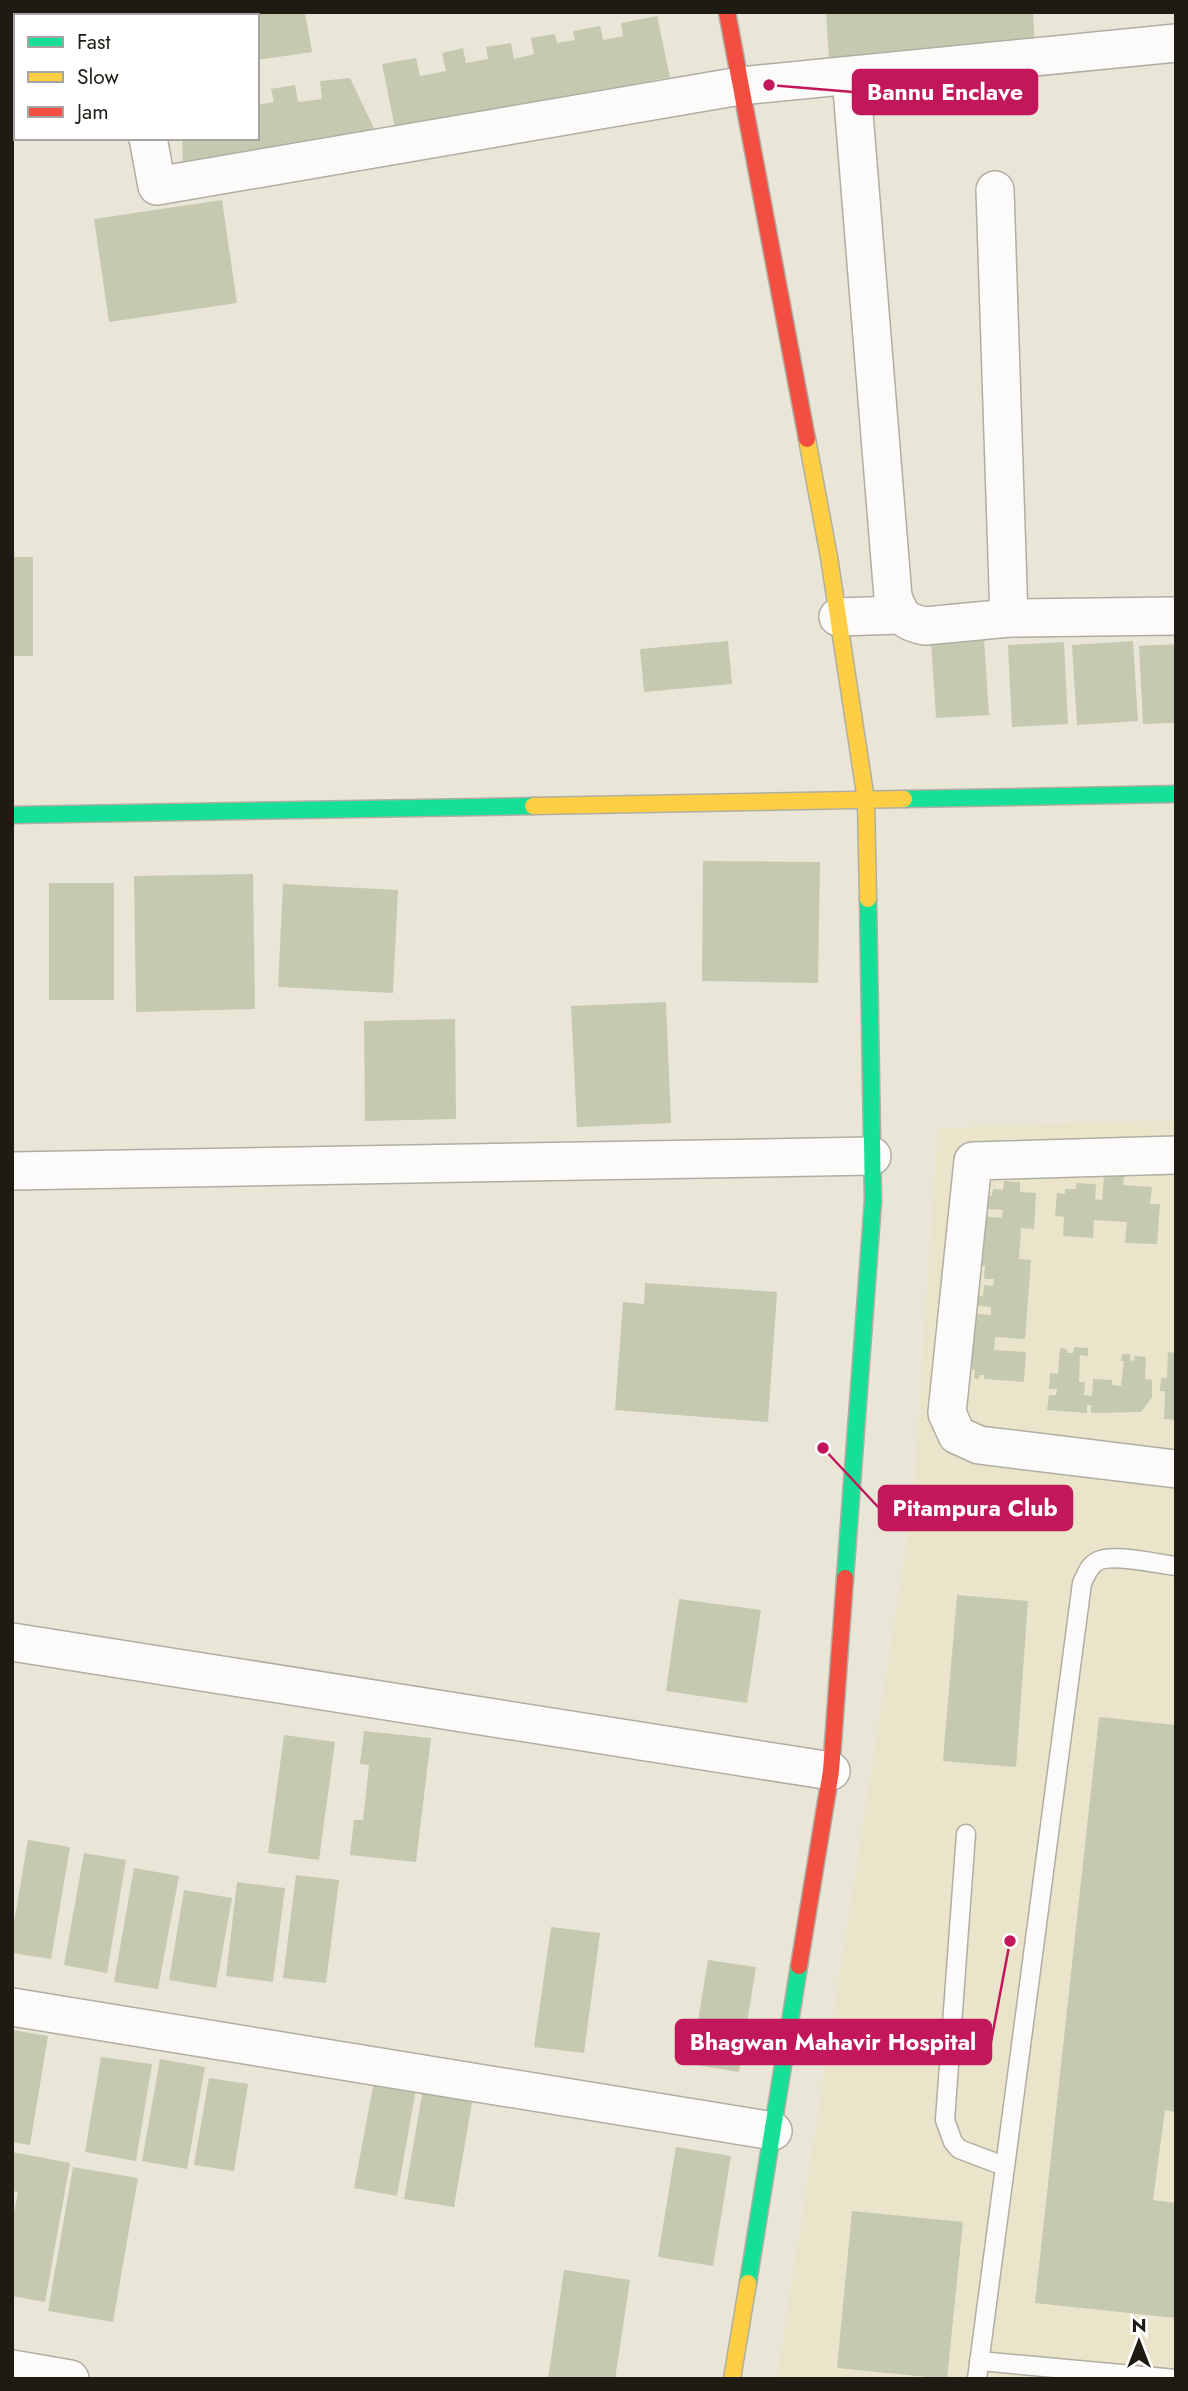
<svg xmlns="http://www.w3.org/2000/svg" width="1188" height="2391" viewBox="0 0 1188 2391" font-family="Jost,sans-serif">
<rect width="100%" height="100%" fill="#e9e6d7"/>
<path fill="#eae4ca" d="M1176,1120V2379H777L913,1504L938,1128Z"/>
<g fill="#c5c9b0">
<path d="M131,12H209V16H132Z"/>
<path d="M241,12H305L312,52L257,60V16H241Z"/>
<path d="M826,12H1033L1035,50L829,60Z"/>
<path d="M657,16L670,77L396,133L382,64L416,58L420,76L446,71L442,53L463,48L466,63L488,59L486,47L511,43L514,59L534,54L531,38L555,34L557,43L575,40L573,31L600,26L603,40L623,36L621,23Z"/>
<path d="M350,78L379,139L183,169L182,138H257V105L274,102L271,89L295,85L298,102L322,99L320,81Z"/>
<path d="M222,200L237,303L109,322L94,219Z"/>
<rect x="12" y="557" width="21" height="99"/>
<path d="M984,639L989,715L936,718L931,642Z"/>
<path d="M728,641L732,684L644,692L640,649Z"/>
<path d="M1133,641L1138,721L1077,725L1072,645Z"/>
<path d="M1064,642L1068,724L1012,727L1008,645Z"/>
<path d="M1176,644V723L1143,724L1139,646Z"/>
<path d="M703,861L820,862L818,983L702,981Z"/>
<path d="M253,874L255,1009L136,1012L134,876Z"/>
<rect x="49" y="883" width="65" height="117"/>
<path d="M283,884L398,890L393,993L278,987Z"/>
<path d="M666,1002L671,1123L577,1127L571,1006Z"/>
<path d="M455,1019L456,1119L365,1121L364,1021Z"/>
<path d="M1104,1175L1124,1176L1123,1185L1152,1187L1150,1204H1160L1157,1244L1125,1243L1127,1222L1094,1220L1093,1238L1063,1236L1064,1217L1055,1216L1057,1193L1065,1194V1189H1076V1183L1096,1184L1095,1199L1102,1200Z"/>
<path d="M1004,1181L1020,1182V1192L1036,1193L1034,1229L1021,1228L1019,1259L1031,1260L1025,1339L995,1337L994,1350L1026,1352L1024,1382L984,1379V1375H979V1379L974,1378L975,1370L969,1369L966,1313L991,1315V1307L973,1305L975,1296H983L984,1285L993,1286L994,1279H984L985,1266H980L978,1216L1002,1218L1003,1210L986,1209L987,1196H992L993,1189L1003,1190Z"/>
<path d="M645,1283L777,1292L768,1422L615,1410L623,1302L644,1304Z"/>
<path d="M1074,1347L1088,1348V1356L1080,1355L1079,1382H1085L1084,1395L1092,1396L1093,1379L1112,1380V1385L1121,1386L1124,1361H1121L1122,1354H1130V1360L1134,1361L1135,1356L1146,1357L1145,1379L1152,1380V1397L1141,1412L1091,1413V1405H1087V1413L1047,1410L1049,1395H1056L1057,1389H1049L1050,1373L1058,1374L1060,1348L1067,1349V1353H1073Z"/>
<path d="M1168,1352L1176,1353V1420L1164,1419L1165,1391H1160L1161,1378H1167Z"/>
<path d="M957,1595L1028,1601L1016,1767L943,1761Z"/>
<path d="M679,1599L761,1610L747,1703L666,1691Z"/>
<path d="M1099,1717L1176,1725V2112L1165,2110L1153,2200L1176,2203V2318L1035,2303Z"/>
<path d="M364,1731L431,1738L416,1862L350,1855L354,1820H363L369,1765L360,1764Z"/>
<path d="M284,1735L335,1742L319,1860L268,1853Z"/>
<path d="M28,1840L70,1847L51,1959L12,1953V1934Z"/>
<path d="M84,1853L126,1860L107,1973L64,1965Z"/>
<path d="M134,1868L179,1876L158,1989L114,1982Z"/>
<path d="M296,1875L339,1880L326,1983L283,1978Z"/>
<path d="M237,1882L285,1888L273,1982L226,1976Z"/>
<path d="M184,1890L232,1898L216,1988L169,1980Z"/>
<path d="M551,1927L600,1933L584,2053L534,2047Z"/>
<path d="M708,1960L756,1967L739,2072L691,2064Z"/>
<path d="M12,2030L48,2036L30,2145L12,2142Z"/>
<path d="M101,2057L152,2064L136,2161L85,2152Z"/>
<path d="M160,2059L205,2067L187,2169L142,2161Z"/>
<path d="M209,2078L248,2084L234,2171L194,2165Z"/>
<path d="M374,2081L416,2089L397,2196L354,2188Z"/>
<path d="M423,2089L473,2097L454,2207L404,2199Z"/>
<path d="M676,2147L731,2156L713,2266L658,2257Z"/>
<path d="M12,2152L70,2163L45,2302L12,2296V2212H14L18,2192L12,2191Z"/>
<path d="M73,2167L138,2178L113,2322L48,2311Z"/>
<path d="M852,2211L963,2222L947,2379L837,2368Z"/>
<path d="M564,2270L630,2280L615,2379H548Z"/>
</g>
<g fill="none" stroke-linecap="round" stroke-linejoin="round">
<g stroke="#b0aea3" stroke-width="21">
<g id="lane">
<path d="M966,1834L945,2120L953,2142L959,2149L1004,2166"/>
<path d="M979,2361L1176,2379"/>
<path d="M977,2379L1082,1583C1086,1575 1089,1565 1098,1561C1112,1553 1158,1564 1176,1566"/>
</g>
</g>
<g stroke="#b0aea3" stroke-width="40">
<g id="street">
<path d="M124,12L125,16"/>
<path d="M851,76L893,597C900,616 904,622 925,626L1009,618L1176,616"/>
<path d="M148,138L157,186L740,86L1176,43"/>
<path d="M995,190L1009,618"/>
<path d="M838,617L900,615"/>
<path d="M1176,1155L973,1161L947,1413L957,1435L979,1445L1176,1469"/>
<path d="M12,1171L872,1156"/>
<path d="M12,1642L831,1771"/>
<path d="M12,2007L773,2131"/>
<path d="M12,2369L70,2379"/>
</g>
</g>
<g stroke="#b0aea3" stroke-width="19">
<g id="fast">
<path d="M904,799L1176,794"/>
<path d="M12,815L533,806"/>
<path d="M845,1578L873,1201L868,899"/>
<path d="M748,2283L799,1966"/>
</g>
</g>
<g stroke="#b0aea3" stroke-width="19">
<g id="slow">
<path d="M807,439L829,557L866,800L868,899"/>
<path d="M533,806L904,799"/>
<path d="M732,2379L748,2283"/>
</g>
</g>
<g stroke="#b0aea3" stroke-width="19">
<g id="jam">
<path d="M727,12L807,439"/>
<path d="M799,1966L831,1771L845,1578"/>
</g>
</g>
<use href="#lane" stroke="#fcfbf9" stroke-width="18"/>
<use href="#street" stroke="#fcfbf9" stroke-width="37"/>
<use href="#fast" stroke="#16e098" stroke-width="16"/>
<use href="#slow" stroke="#ffcf43" stroke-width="16"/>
<use href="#jam" stroke="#f24e42" stroke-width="16"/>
</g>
<path fill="none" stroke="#c2185b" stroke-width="2.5" d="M769 85L853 92M823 1448L879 1508M1010 1941L991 2042"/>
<g fill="#c2185b" stroke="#fff" stroke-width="2.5">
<circle cx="769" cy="85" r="7"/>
<circle cx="823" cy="1448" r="7"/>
<circle cx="1010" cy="1941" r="7"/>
</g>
<g fill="#c2185b" stroke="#c2185b" stroke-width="2.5">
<rect x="853" y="70" width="184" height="44" rx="7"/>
<rect x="879" y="1486" width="193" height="44" rx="7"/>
<rect x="676" y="2020" width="315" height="44" rx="7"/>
</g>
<g font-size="23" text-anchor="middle" font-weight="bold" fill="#fff">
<text x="945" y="100">Bannu Enclave</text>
<text x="975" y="1516">Pitampura Club</text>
<text x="833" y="2050">Bhagwan Mahavir Hospital</text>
</g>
<rect width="1188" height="2391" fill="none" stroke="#1e1c12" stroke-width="28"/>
<rect x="14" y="14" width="245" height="126" fill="#ffffff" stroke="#a5a4a0" stroke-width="2"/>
<rect x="28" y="37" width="35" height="10" fill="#16e098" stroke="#a5a4a0" stroke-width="2"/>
<text x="77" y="49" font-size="21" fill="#1e1c12">Fast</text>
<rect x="28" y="72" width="35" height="10" fill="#ffcf43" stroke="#a5a4a0" stroke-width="2"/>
<text x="77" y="84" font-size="21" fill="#1e1c12">Slow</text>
<rect x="28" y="107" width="35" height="10" fill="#f24e42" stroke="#a5a4a0" stroke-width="2"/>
<text x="77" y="119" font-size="21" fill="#1e1c12">Jam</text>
<g transform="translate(1139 2342)" stroke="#ffffff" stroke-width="5" paint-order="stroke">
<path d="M0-5L12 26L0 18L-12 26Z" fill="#1e1c12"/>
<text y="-10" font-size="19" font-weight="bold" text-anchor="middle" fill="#1e1c12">N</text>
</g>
</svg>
